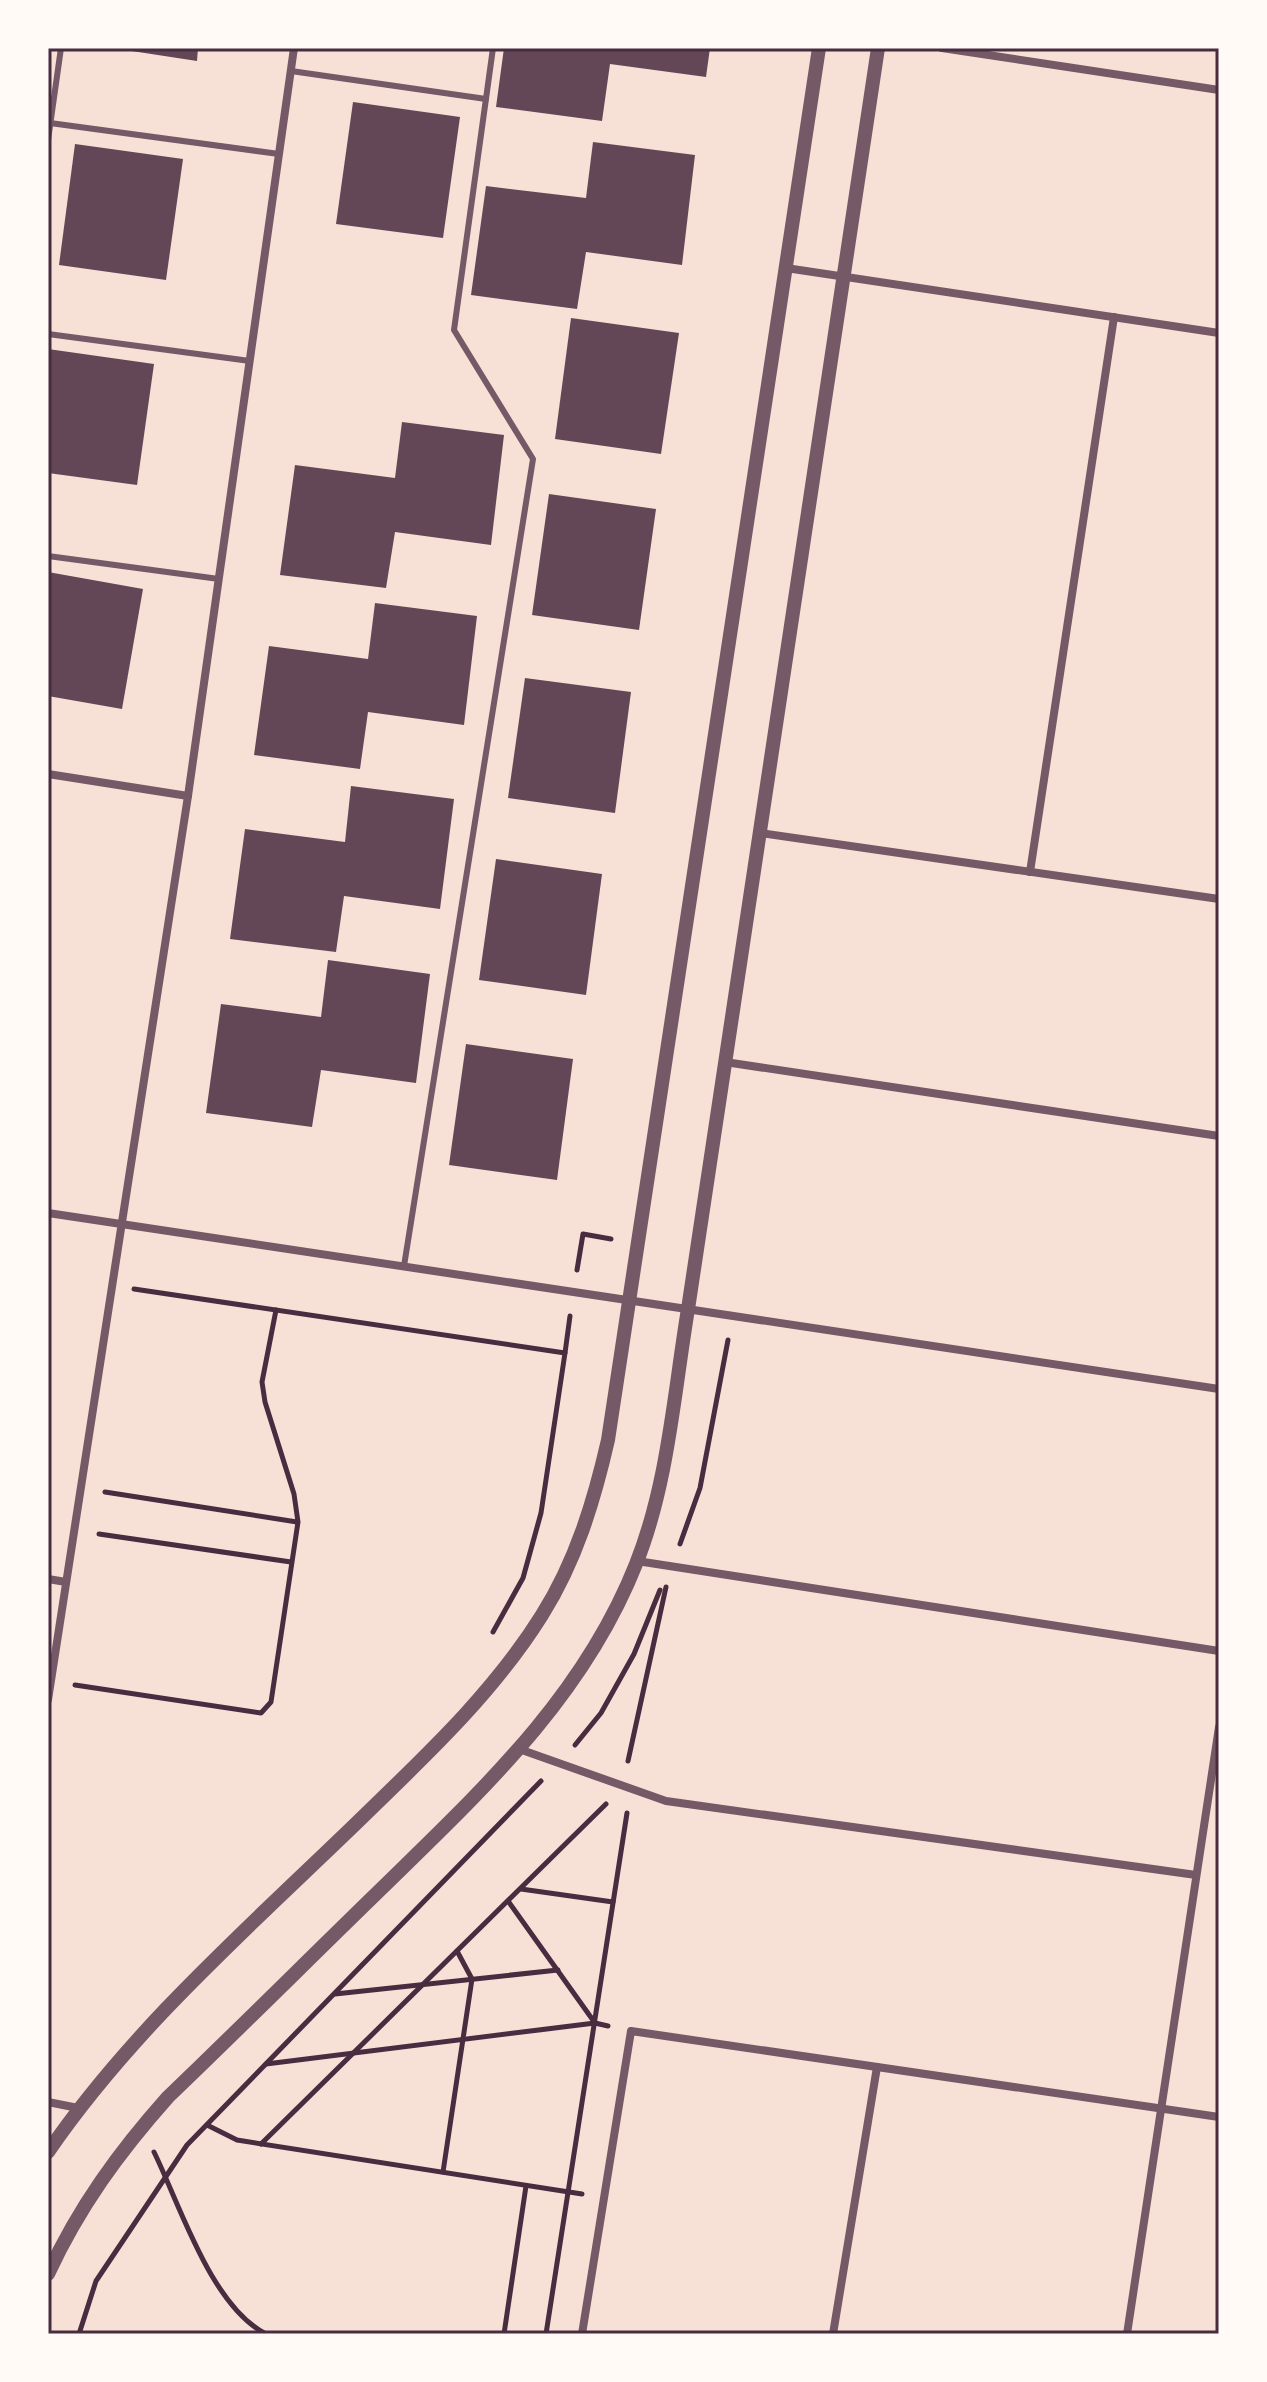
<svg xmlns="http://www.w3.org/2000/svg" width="1267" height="2382" viewBox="0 0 1267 2382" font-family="Figtree,sans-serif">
<rect width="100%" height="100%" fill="#f7e1d7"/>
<g fill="#644757">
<path d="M112,48H198L197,61Z"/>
<path d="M504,48H710L706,77L610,64L602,121L496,107Z"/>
<path d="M353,102L460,117L443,238L336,224Z"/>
<path d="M593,142L695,155L682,265L586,252L577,309L471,295L486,186L586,198Z"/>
<path d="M75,144L183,159L166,280L59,265Z"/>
<path d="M571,318L679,333L661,454L555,439Z"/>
<path d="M48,349L154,364L137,485L48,473Z"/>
<path d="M402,422L504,435L491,545L395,532L386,588L280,575L295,465L395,478Z"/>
<path d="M549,494L656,509L639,630L532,615Z"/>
<path d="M48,572L143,589L122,709L48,696Z"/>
<path d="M375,603L477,616L464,725L368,712L360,769L254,755L269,646L368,659Z"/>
<path d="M525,678L631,692L615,813L508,798Z"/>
<path d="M351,786L454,799L440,909L344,896L336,952L230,939L245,829L345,842Z"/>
<path d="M496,859L602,874L586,995L479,980Z"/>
<path d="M328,960L430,974L416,1083L321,1070L312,1127L206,1113L221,1004L321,1017Z"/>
<path d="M466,1044L573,1059L557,1180L449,1165Z"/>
</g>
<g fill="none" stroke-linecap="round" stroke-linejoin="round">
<g stroke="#4a2c40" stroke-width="5">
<path d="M577,1270L583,1234L611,1239"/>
<path d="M134,1289L565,1353L570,1316"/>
<path d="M105,1492L297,1522"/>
<path d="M99,1534L291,1562"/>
<path d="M680,1544L700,1488L728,1340"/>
<path d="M493,1632L523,1578L541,1513L565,1353"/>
<path d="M75,1685L261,1713L271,1702L298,1522L294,1494L265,1402L262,1382L276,1310"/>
<path d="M575,1745L601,1713L634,1654L660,1590"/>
<path d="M628,1761L666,1587"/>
<path d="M521,1889L613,1902"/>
<path d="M508,1901L595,2023L608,2026"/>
<path d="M335,1994L558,1970"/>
<path d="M266,2064L595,2023"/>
<path d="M207,2125L237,2140L582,2194"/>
<path d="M261,2144L606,1804"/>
<path d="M154,2152C180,2205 211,2306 266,2334"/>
<path d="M443,2172L472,1979L457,1951"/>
<path d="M79,2334L96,2281L187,2145L541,1781"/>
<path d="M504,2334L526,2186"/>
<path d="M546,2334L627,1813"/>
</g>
<g stroke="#755966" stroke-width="6">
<path d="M291,71L486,99"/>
<path d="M50,123L279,154"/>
<path d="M48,140L61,48"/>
<path d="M48,334L250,361"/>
<path d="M48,556L219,579"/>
<path d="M404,1266L533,459L454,330L493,48"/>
</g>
<g stroke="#755966" stroke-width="8">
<path d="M942,48L1219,90"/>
<path d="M786,268L1219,333"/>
<path d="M48,774L188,796"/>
<path d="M760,833L1219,899"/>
<path d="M1030,872L1114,317"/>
<path d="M725,1062L1219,1136"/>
<path d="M48,1213L1219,1389"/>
<path d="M637,1561L1219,1651"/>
<path d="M48,1579L66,1582"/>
<path d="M48,1700L188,796L294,48"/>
<path d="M519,1749L666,1801L1196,1875"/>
<path d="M48,2102L78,2108"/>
<path d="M582,2334L631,2031L1219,2117"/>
<path d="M833,2334L877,2067"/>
<path d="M1127,2334L1219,1727"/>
</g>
<g stroke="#755966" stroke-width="14">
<path d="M48,2152C137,2022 263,1915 375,1805C436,1746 497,1687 542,1615C576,1561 594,1501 608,1440L819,48"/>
<path d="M48,2274C79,2207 119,2152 168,2097C239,2029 309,1959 380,1890C481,1791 583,1698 636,1564C668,1484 674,1393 688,1309L878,48"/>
</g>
</g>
<rect width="1267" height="2382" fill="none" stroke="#fffaf5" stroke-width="100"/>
<rect x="50" y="50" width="1167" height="2282" fill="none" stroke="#4a2c40" stroke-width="3"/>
</svg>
